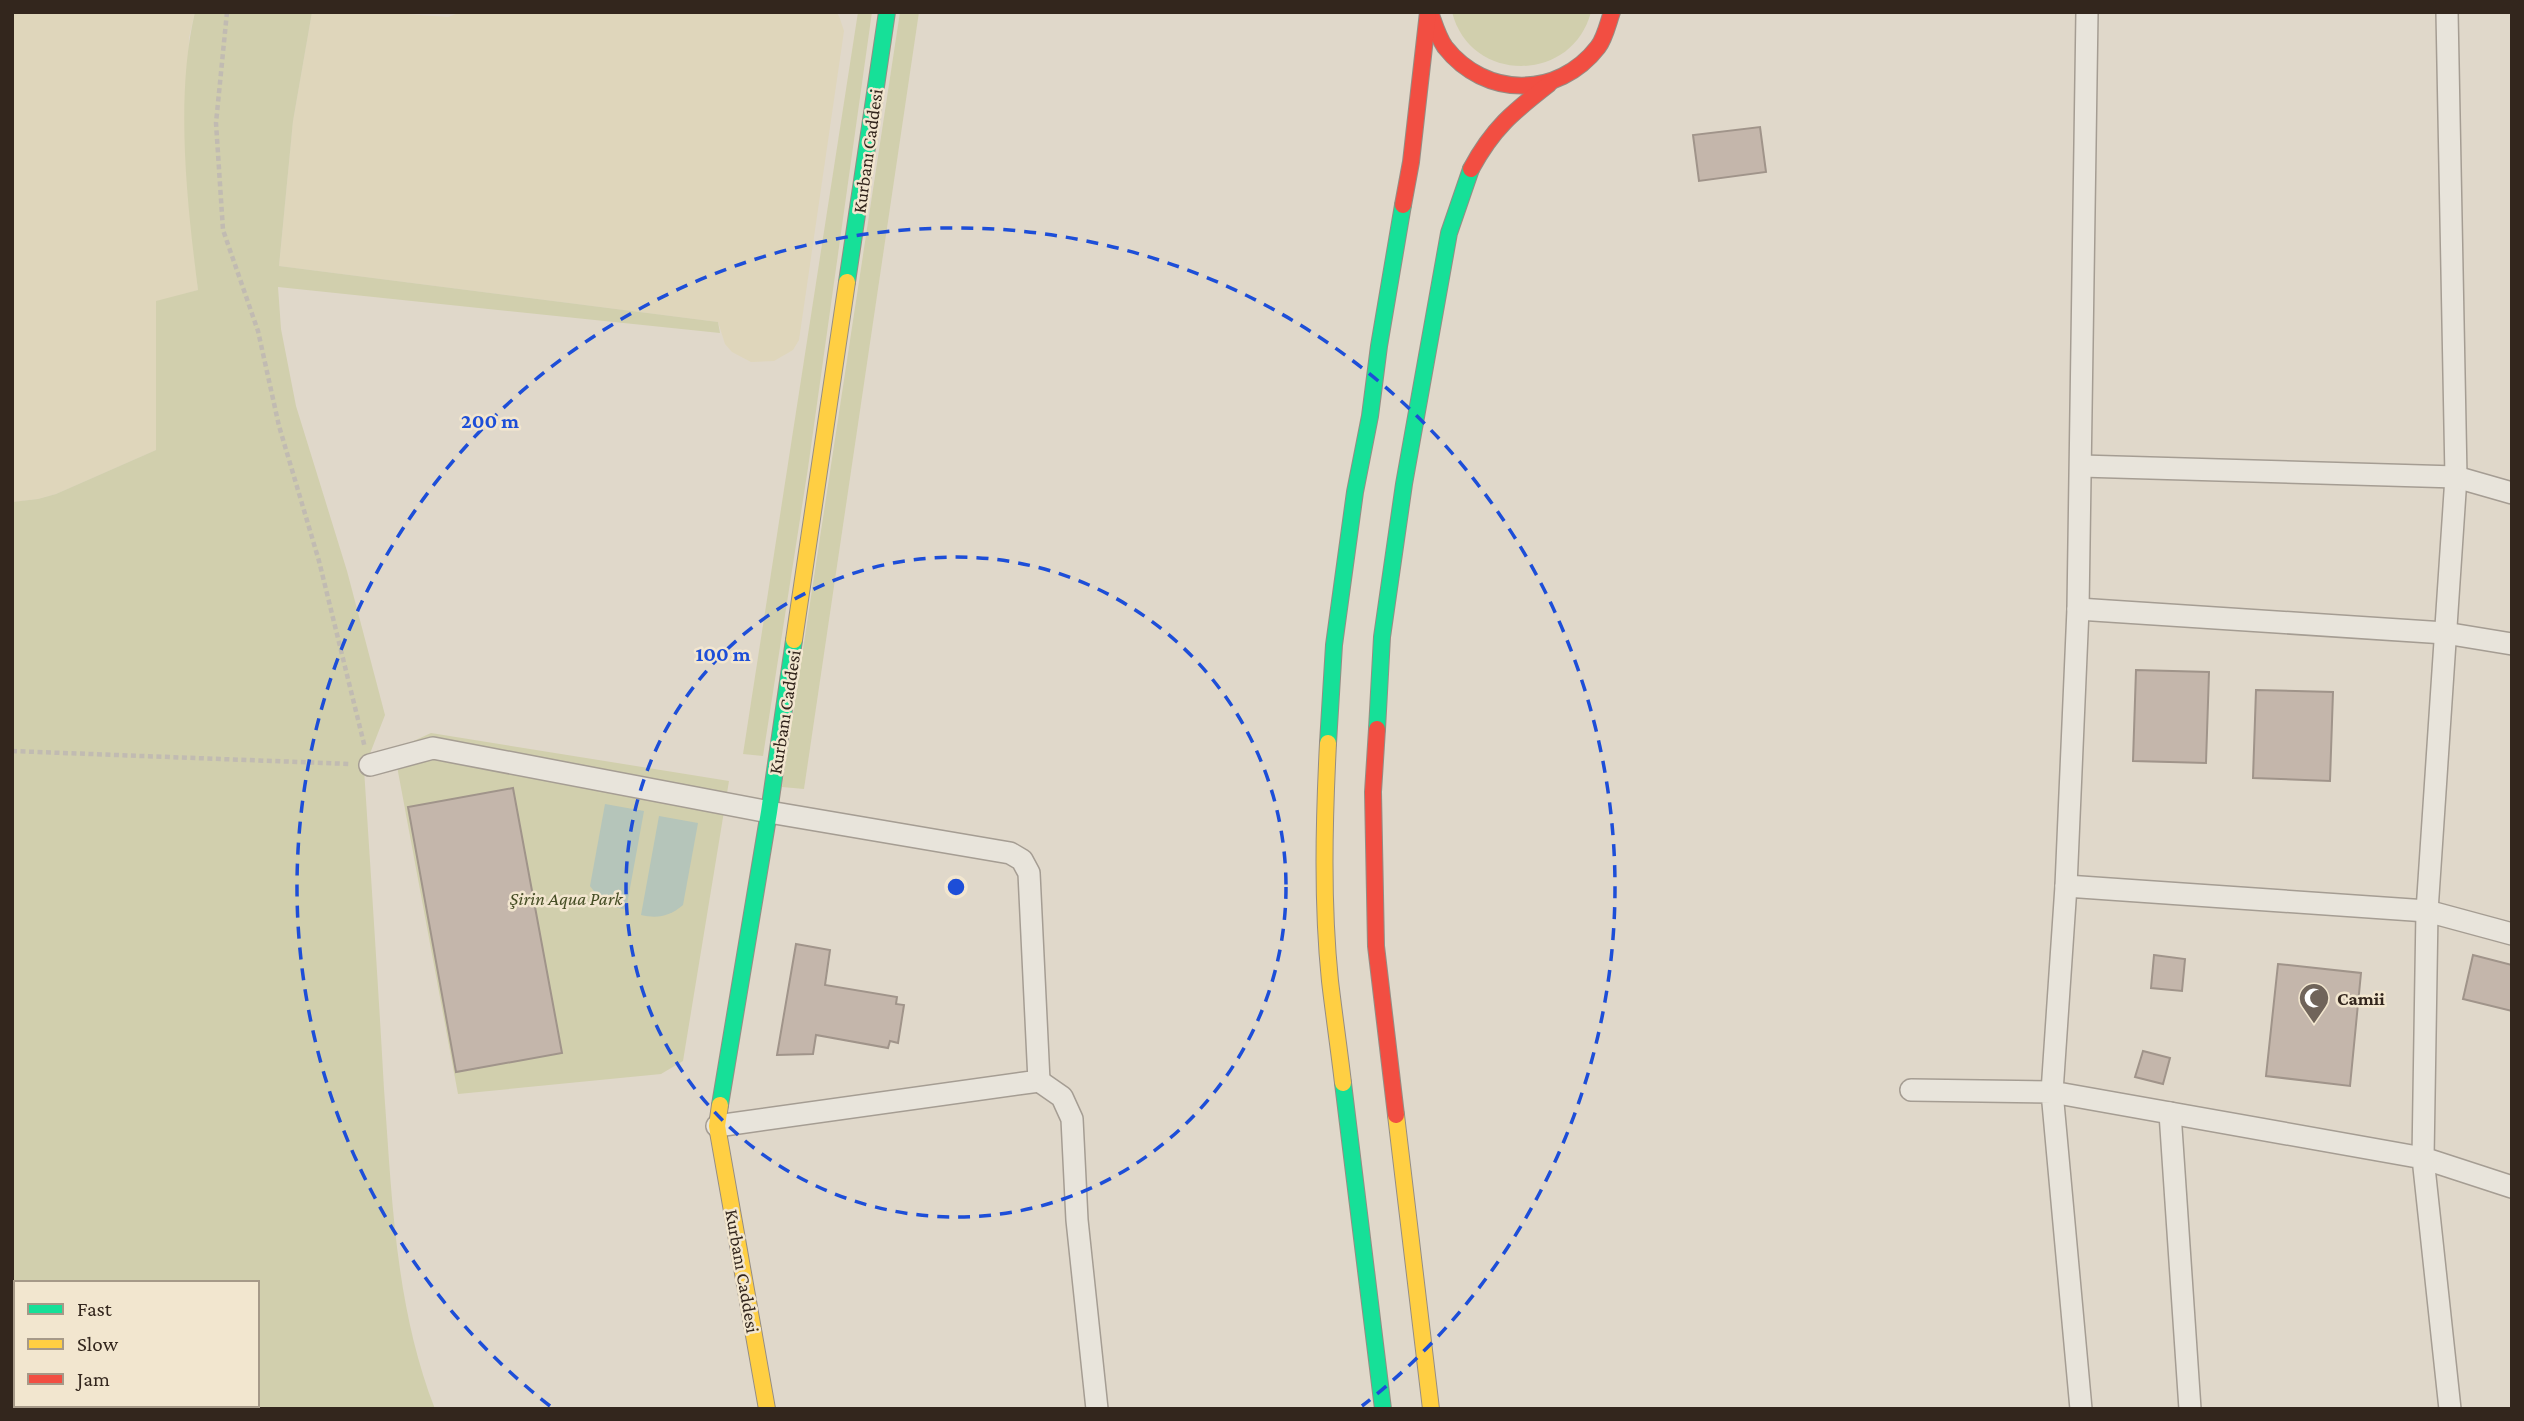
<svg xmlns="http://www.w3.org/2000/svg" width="2524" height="1421" viewBox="0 0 2524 1421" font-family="'Crimson Pro',serif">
<rect width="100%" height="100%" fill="#e0d8ca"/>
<g fill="#dfd6bb">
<path d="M12,12H195L189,38L186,150L188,196L198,290L156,302V450L56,494L38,499L12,502Z"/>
<path d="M312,12H378L448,17L461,12H836L839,16L844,31L799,340L793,350L774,361L751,362L732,352L725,344L718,322L279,266L293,121Z"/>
</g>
<g fill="#d1cfad" fill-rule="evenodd">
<path d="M195,12H312L293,121L279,266L718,322L720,333L278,287L281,329L296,406L347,571L385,715L364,769C371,876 378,982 384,1089C392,1197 395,1306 435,1409H12V502L38,499L56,494L156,450V301L198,290C187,203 175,97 195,12ZM16,1283H257V1405H16Z"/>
<path d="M858,12H872L808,468L763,756L743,754Z"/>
<path d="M900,12H919L804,789L782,787Z"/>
<path d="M1452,12H1591C1572,84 1470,84 1452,12Z"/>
<path d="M431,733L729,781L683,1061L661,1074L458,1094L394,750Z"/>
</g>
<g fill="#b5c5ba">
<path d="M605,804L644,811L626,910L604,904L590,886Z"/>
<path d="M659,816L698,823L683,905C670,916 658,919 641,915Z"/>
</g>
<g fill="#c4b6ab" stroke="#a0948a" stroke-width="2">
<path d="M1760,127L1766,172L1699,181L1693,135Z"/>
<path d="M2136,670L2209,672L2206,763L2133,761Z"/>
<path d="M2256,690L2333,692L2330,781L2253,778Z"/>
<path d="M513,788L562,1053L456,1072L408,807Z"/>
<path d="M796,944L830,950L825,985L897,997L896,1004L904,1005L898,1043L890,1041L888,1048L816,1035L813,1054L777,1055Z"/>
<path d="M2154,955L2185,959L2182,991L2151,988Z"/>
<path d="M2473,955L2512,965V1011L2463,999Z"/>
<path d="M2278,964L2361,973L2350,1086L2266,1076Z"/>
<path d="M2143,1051L2170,1058L2163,1084L2135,1077Z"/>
</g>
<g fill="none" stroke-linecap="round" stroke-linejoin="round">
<g stroke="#a59d93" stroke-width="24">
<g id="street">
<path d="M2447,12L2456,477L2427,911L2423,1158L2512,1187"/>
<path d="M2081,466L2456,477L2512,493"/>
<path d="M2078,609L2445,633L2512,644"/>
<path d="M370,765L433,748L769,812L1010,853L1022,860L1029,873L1039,1081L717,1126"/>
<path d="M2066,886L2078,609L2087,12"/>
<path d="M1039,1081L1062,1097L1072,1119L1077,1220L1097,1409"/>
<path d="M1911,1090L2052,1092L2081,1409"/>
<path d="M2170,1113L2190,1409"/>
<path d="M2450,1409L2423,1158L2052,1092L2066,886L2427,911L2512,934"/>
</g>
</g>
<g stroke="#958d84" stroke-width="18">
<g id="fast">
<path d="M847,282L887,12"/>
<path d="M1377,729L1382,637L1404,484L1449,233L1471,169"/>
<path d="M1328,743L1334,645L1355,492L1370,416L1379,346L1403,205"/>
<path d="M1343,1083L1383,1409"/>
<path d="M720,1105L769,812L794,640"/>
</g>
</g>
<g stroke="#958d84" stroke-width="18">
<g id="slow">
<path d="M794,640L847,282"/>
<path d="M1328,743C1324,822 1322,903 1330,981C1334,1015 1339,1049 1343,1083"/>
<path d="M720,1105L717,1126L767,1409"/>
<path d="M1396,1115L1431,1409"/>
</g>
</g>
<g stroke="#958d84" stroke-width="18">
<g id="jam">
<path d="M1430,12C1434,23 1438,37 1445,47C1485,98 1558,99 1598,47C1605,38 1608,23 1612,12"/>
<path d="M1471,169C1493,128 1513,112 1549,84"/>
<path d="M1403,205L1411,162L1428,12"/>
<path d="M1377,729L1373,792L1376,946L1396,1115"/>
</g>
</g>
<g stroke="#c1bbb2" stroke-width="4.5" stroke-dasharray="5 3.5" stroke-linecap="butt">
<path d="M227,12L216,123L223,230L258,331L279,426L319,561L365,748"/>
<path d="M12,751L351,764"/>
</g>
<use href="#street" stroke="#e8e4db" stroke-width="21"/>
<use href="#fast" stroke="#16e098" stroke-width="16"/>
<use href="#slow" stroke="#ffcf43" stroke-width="16"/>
<use href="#jam" stroke="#f24e42" stroke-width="16"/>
</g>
<g fill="none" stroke="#1d4ed8" stroke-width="3.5" stroke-dasharray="12 9">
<circle cx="956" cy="887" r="330"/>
<path d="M550 1406A659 659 0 1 1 1362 1406"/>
</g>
<defs>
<g id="mosque-pin" transform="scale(1.575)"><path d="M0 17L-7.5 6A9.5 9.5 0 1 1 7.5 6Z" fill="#70645a" stroke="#f2e6cf"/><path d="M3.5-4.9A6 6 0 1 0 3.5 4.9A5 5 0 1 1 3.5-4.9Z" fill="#fff"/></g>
</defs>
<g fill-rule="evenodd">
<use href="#mosque-pin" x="2314" y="998"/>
</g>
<g text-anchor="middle" stroke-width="5" stroke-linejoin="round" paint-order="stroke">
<g font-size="19" fill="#33261d" stroke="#f2e6cf">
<text transform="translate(867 151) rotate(-82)" y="7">Kurbanı Caddesi</text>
<text transform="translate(784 712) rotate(-81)" y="7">Kurbanı Caddesi</text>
<text transform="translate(743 1271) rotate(80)" y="7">Kurbanı Caddesi</text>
</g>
<g font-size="19" font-style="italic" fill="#464e25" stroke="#f2e6cf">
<text x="566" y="905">Şirin Aqua Park</text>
</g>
<g font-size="19" font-weight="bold" fill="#33261d" stroke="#f2e6cf" text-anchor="start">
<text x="2337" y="1005">Camii</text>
</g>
</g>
<circle cx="956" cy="887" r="10" fill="#1d4ed8" stroke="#f2e6cf" stroke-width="3.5"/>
<g font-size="21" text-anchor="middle" font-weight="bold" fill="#1d4ed8" stroke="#f2e6cf" stroke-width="5" stroke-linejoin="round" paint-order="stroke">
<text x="490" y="428">200 m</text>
<text x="723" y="661">100 m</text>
</g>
<rect width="2524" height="1421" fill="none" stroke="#33261d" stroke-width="28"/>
<rect x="14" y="1281" width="245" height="126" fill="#f2e6cf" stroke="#a69988" stroke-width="2"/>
<rect x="28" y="1304" width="35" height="10" fill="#16e098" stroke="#a69988" stroke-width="2"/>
<text x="77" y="1316" font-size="21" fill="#33261d">Fast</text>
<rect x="28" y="1339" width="35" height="10" fill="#ffcf43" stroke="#a69988" stroke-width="2"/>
<text x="77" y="1351" font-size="21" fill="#33261d">Slow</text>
<rect x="28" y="1374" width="35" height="10" fill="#f24e42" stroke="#a69988" stroke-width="2"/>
<text x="77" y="1386" font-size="21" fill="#33261d">Jam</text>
</svg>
